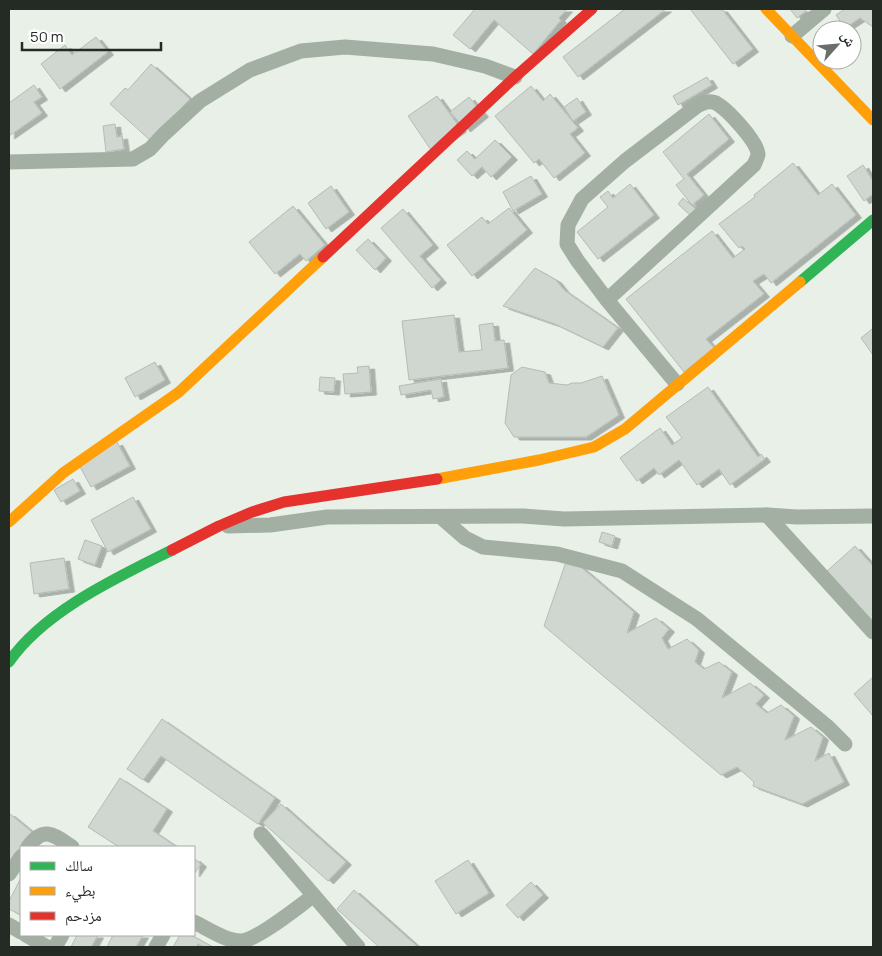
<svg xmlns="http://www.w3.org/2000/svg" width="882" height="956" viewBox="0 0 882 956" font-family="Manrope,'Noto Naskh Arabic',sans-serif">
<defs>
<filter id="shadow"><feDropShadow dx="5.5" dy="3" stdDeviation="0" flood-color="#0004"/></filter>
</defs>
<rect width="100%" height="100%" fill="#e8f0e8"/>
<g fill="#d0d6d0" stroke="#b5bbb5" filter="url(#shadow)">
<path d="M475,9H567L559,18L561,20L533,54L494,20L470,49L453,35Z"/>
<path d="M625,9H666L578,77L563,57Z"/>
<path d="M690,9H722L753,49L733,64Z"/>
<path d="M790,9H804L806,11L797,18Z"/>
<path d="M845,9H873V27L860,18L845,28L836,15Z"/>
<path d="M96,37L108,52L60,89L41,64L65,45L72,55Z"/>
<path d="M151,64L190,99L151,141L110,104L125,88L128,90Z"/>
<path d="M707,77L712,85L678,105L673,96Z"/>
<path d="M34,85L42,97L34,102L42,113L9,136V103Z"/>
<path d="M531,86L543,101L550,94L578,128L570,134L585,153L554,178L539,159L534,163L495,116Z"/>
<path d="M437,96L461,129L431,150L408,116Z"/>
<path d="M469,97L483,114L465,129L450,112Z"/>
<path d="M577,98L586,112L573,121L564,107Z"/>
<path d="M709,114L729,139L687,174L704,195L692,205L676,185L684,179L663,152Z"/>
<path d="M115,124L117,137L122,136L124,149L106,152L103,126Z"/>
<path d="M495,140L512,157L491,177L482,167L472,176L457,160L467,151L475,159Z"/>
<path d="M793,163L818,195L832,184L856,215L771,283L764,274L753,281L764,294L706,339L714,348L684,372L626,299L712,231L733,258L745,249L742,246L739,248L719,224L755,197L754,195Z"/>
<path d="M863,165L873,181V194L864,201L847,176Z"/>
<path d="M531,176L542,194L513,211L503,192Z"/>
<path d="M630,184L654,215L598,259L577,232L608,207L600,197L608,191L613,198Z"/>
<path d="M331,186L349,212L326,229L308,203Z"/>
<path d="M683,198L697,210L691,216L678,204Z"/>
<path d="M293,206L325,245L306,261L300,254L275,274L249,242Z"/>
<path d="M509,208L527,230L472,276L447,245L482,217L488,224Z"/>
<path d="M403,209L433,245L420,256L441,280L432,288L381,228Z"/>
<path d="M368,239L386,258L375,270L356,250Z"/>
<path d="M535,268L556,280L564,290L618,328L603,347L555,324L503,306Z"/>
<path d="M454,315L459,352L482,350L479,325L493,323L495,341L504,340L508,368L409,380L402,321Z"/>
<path d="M872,329L873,331V355L861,338Z"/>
<path d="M155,362L165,380L135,397L125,378Z"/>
<path d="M369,366L371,392L345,394L343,374L358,373L357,367Z"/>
<path d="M522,367L545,372L549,383L567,385L572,383H581L602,376L619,415L586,437H514L505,423L511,375Z"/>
<path d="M320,377L335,378L334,392L319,391Z"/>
<path d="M441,379L444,397L433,399L431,390L401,395L399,386Z"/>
<path d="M708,387L758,457L761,454L765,459L730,485L719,469L697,485L679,460L659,475L654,468L637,481L620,458L660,428L672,445L682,438L666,417Z"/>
<path d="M117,442L130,466L91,487L78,463Z"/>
<path d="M73,479L80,491L61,502L54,490Z"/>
<path d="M133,497L151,529L108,552L91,520Z"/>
<path d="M602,532L615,536L612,546L599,542Z"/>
<path d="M85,540L102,546L95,565L78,559Z"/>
<path d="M855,546L873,566V622L827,571Z"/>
<path d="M568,556L634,612L627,633L656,618L669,629L662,638L668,649L687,639L699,650L695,662L704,669L719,662L732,672L722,698L750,683L764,695L756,704L767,713L781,705L794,716L785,740L811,727L823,737L815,761L829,753L844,782L802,804L753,786L754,782L737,767L721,775L544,626Z"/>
<path d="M64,558L69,589L34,594L30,563Z"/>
<path d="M873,677V716L854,694Z"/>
<path d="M162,719L275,798L258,824L161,756L143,780L127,769Z"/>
<path d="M120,778L167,809L153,831L177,847H119L88,827Z"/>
<path d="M281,804L346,862L328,881L263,823Z"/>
<path d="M9,813L32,832L9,863Z"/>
<path d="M194,858L201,864L194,874Z"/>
<path d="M468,860L489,893L456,914L435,881Z"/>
<path d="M21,878V915L9,909V901Z"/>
<path d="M531,882L543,895L518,918L506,905Z"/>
<path d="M354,890L418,947H379L337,909Z"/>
<path d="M77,935H98L92,946L94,947H71Z"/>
<path d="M112,935H143L136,947H107L113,935Z"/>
<path d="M180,935H191L213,947H204L198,944L196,947H173Z"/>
</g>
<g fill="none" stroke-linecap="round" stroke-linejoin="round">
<g stroke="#a2afa2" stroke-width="15">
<path d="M792,36L824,9"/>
<path d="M9,162L133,159L150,149L163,135L200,101L250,70L301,51L345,47L433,54L485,66L515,77"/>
<path d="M607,300L754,165C755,162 758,157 758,154C757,141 727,109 716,103C709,100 703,103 697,106L625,161L582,199L568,225L567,244L577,260L607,300L677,384"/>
<path d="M767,515L873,632"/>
<path d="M442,518L465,538L483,547L557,554L622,571L697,619L828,727L845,744"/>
<path d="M228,526L270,525L327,517L523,516L564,519L767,515L797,517L873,516"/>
<path d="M261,834L358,947"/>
<path d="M28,847C44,825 54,835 72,847"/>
<path d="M9,874L21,857"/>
<path d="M194,922C207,928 225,941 241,941C256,941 299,906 313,896"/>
<path d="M9,925L21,932"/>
<path d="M26,935L47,947"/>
<path d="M55,947L62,935"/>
<path d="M156,947L163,935"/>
</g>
<g stroke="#30b455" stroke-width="11">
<path d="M800,282L873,220"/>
<path d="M9,662C44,611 118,577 172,550"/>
</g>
<g stroke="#ff9f0a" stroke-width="11">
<path d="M766,9L873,120"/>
<path d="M437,479L539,460L594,447L625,429L800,282"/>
<path d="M9,522L63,473L179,392L323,257"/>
</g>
<g stroke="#e5322d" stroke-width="11">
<path d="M323,257L515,77L592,9"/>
<path d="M172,550L219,526L252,512L284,502L437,479"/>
</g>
</g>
<rect width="882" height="956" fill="none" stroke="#242a24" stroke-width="20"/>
<rect x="20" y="846" width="175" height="90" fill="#ffffff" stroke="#a7aaa7"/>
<rect x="30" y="862" width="25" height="8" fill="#30b455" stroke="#a7aaa7"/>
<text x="65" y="871" font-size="15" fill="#242a24">سالك</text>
<rect x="30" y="887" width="25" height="8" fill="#ff9f0a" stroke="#a7aaa7"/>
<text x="65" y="896" font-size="15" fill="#242a24">بطيء</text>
<rect x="30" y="912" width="25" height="8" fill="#e5322d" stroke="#a7aaa7"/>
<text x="65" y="921" font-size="15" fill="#242a24">مزدحم</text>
<g transform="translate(837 45) rotate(63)"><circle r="24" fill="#ffffff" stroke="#a7aaa7"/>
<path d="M0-4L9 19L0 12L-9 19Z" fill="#696f69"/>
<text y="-8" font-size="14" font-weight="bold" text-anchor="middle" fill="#242a24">ش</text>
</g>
<path d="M22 42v8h139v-8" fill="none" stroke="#242a24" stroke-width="2.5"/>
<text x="30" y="42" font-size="15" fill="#242a24" stroke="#ffffff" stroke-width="4" paint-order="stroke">50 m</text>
</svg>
